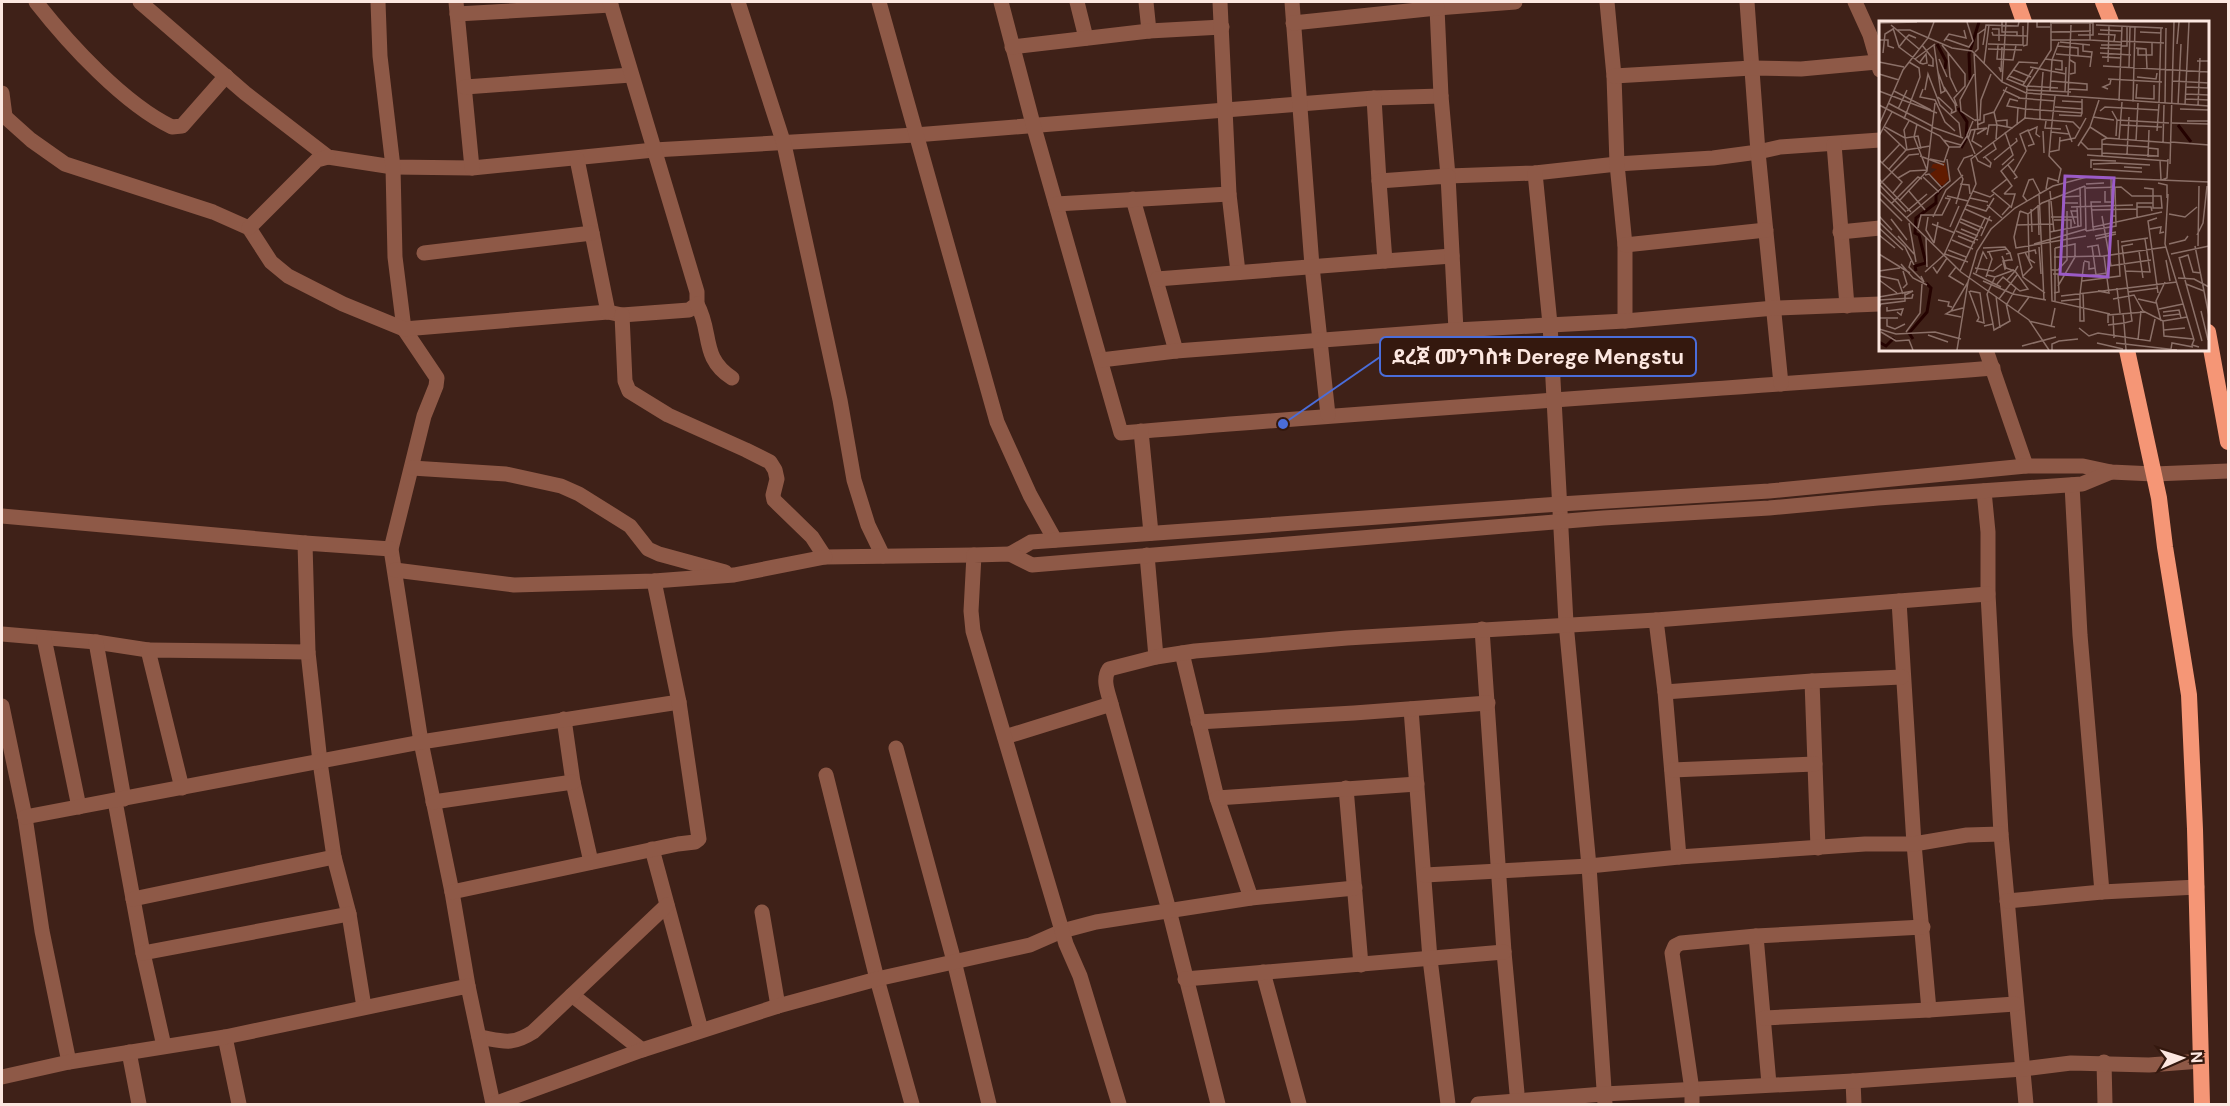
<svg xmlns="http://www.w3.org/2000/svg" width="2230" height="1106" viewBox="0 0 2230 1106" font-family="'DM Sans','Noto Sans Ethiopic',sans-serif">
<rect width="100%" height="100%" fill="#3f2118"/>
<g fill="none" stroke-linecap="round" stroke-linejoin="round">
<g stroke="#8e5947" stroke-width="15">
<path d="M36,2C69,44 124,104 172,127L182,126L226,76"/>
<path d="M140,2L245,93L328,157L393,167L472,168L654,150L915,135L1374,98L1441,96"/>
<path d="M378,2L380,56L393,167L395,257L404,329L437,378L436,386L424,416L391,549L421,742L452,892L468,986"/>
<path d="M456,2L472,168"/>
<path d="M738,2L784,144L840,400L854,480L868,525L883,556"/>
<path d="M879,2L997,422L1030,495L1055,540"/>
<path d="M1001,2L1033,124L1121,433C1412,408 1703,391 1993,368"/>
<path d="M1077,2L1086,38"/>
<path d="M1146,2L1149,31"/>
<path d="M1292,2L1312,266L1328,415"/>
<path d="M1515,2L1437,8L1441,96L1448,176L1535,173L1617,164L1713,158L1758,152L1780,147L1880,140"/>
<path d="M1607,2L1614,76L1617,164L1625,245V321"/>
<path d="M1747,2L1758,152L1781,384"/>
<path d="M1855,2L1870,35L1880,70"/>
<path d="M457,14L611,5"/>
<path d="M1293,23L1437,8L1436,2"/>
<path d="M1012,47L1149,31L1222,27"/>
<path d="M1614,76L1752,68L1801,69L1877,62"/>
<path d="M465,87L631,75"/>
<path d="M2,93L5,116"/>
<path d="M1374,98L1379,181"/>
<path d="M2,114L31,140L65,164L213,212L249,228L271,262L288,276L343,304L404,329L608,312L622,315L689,310L697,304V292L610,2"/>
<path d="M1834,144L1847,306"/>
<path d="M577,159L608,312"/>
<path d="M1535,173L1550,324L1566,623L1589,866L1605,1104"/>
<path d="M1229,194L1238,272"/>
<path d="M1133,199L1176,351"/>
<path d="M1056,204L1229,194L1220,2"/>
<path d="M249,228L317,160L328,157"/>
<path d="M1840,232L1880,228"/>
<path d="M1625,245L1766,230"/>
<path d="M424,253L592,233"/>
<path d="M1385,261L1452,256"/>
<path d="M1157,279L1385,261L1379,181L1448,176L1456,330"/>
<path d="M697,304C713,333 700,357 732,378"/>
<path d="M622,315L625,381L629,391L668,415L746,450L770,462L775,470L777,479L773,495L774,500L812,537L825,557L974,555"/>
<path d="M1986,350L2026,466"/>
<path d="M1101,360L1176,351L1456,330L1625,321L1775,308L1880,304"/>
<path d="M1141,431L1151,533"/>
<path d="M412,468L506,474L561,486L579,494L630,526L648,549L659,554L725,572"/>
<path d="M2072,485L2080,635L2102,892"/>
<path d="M1984,491L1988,532V594L2001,834L2026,1104"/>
<path d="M2,516L305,543"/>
<path d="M1010,554L1031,542L1560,504L1769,491L2026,466H2083L2111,472L2154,474L2228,471"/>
<path d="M1147,555L1156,657"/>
<path d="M395,570L514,585L654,581L734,575L825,557"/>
<path d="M1899,601L1914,844L1929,1010"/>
<path d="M1656,620L1988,594"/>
<path d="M1482,629L1504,952L1518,1104"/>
<path d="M2,634L96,642L148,650"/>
<path d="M44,638L79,807"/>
<path d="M96,642L124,799"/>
<path d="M308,652L320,762L334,857"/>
<path d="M1182,653L1217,798L1251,898"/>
<path d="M1812,681L1818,848"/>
<path d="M1665,692L1812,681L1902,677"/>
<path d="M1111,704C1108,692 1102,680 1109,669L1156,657L1195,651L1347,638L1656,620L1665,692L1679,857"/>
<path d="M2,706L25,817L42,931L69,1062"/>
<path d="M1411,709L1430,959L1448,1104"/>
<path d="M564,719L573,782L591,862"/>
<path d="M1198,722L1354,713L1488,703"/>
<path d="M1005,737L1111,704L1169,910L1218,1104"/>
<path d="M896,748L954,961L989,1104"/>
<path d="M1672,770L1815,764"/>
<path d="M826,775L877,979L912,1104"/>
<path d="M182,788L148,650L308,652L305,543L391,549"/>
<path d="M1346,788L1361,965"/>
<path d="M1217,798L1417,784"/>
<path d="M115,801L143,953L164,1046"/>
<path d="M433,802L573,782"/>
<path d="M25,817L421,742L679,702"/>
<path d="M652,849L701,1030"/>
<path d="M1425,875L1589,866L1679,857L1865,844H1914L1967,835L2001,834"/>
<path d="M452,892L678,844L695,842L699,839L679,702L654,581"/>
<path d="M133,899L334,857L349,914L364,1007"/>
<path d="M2007,901L2102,892L2197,887"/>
<path d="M762,912L778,1006"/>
<path d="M1756,936L1769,1084"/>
<path d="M143,953L349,914"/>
<path d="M1263,972L1299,1104"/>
<path d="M1185,979L1504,952"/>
<path d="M572,995L642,1050"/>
<path d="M1764,1018L1929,1010L2015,1004"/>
<path d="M225,1037L239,1104"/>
<path d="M479,1037C503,1041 511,1046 533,1032L667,905"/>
<path d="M129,1052L139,1104"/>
<path d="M2104,1062L2105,1104"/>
<path d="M2,1077L69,1062L225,1037L468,986L493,1104"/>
<path d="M1853,1081L1854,1104"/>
<path d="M494,1104L642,1050L778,1006L877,979L1030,945L1062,931L1096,922L1251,898L1355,888"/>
<path d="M1119,1104L1080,976L1066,944L973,631L971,611L974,555L1010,554L1032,565L1603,518L1769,508L1878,498L2082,484L2111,472"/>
<path d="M1478,1104L1604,1094L1853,1081L2023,1069L2071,1063L2149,1065L2201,1061"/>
<path d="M1692,1104V1090L1672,953L1675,946L1681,943L1756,936L1923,927"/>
</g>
<g stroke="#f59676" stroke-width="16">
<path d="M2017,2L2024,22"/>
<path d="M2103,2L2111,22"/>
<path d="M2208,332L2228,442"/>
<path d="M2127,350L2159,498L2165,547L2189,695L2195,829L2202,1104"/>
</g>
</g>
<g transform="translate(1879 21)">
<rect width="330" height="330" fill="#3f2118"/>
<path d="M66,142L70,158L63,166L51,153L58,148L52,147L54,143Z" fill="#611b00"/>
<path fill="none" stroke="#240200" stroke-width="3" d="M58,23L67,40L66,48M91,59L90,33L100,1M79,87L88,101L87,118L82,127M299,104L312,121M37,250L36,245L47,242L40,214L36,212L37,197L57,182V174L64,165M34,318L30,312L48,291L52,267L47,262M0,321L7,325L15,317"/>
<path fill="none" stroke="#8b7068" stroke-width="1.5" d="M2,1H35M123,1V11H138V15M158,1V6H171M0,2L38,1M173,2H214V14H199M12,4L18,9H31L73,27L93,30L123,61L147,72L330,85M217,4L284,7M14,7L20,26L36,38L41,42L44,43L48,42L47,33L41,41M113,8H120V20M18,9L27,17L20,26M221,9L243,10M113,11L114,14L149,15M172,11L212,10M261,11L282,12M219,13L236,14L235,21M37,17L30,14L27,17L40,28M67,18L90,26L94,20L88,1M0,19H9V25L15,27M172,19H211V1M211,19L242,21M65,20L70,13L87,17L85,9M242,20L285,22M181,21L211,24M109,23L144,24V5M204,23V30L213,31L211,46M298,23L300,1M43,24L54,38V45L49,44M55,24L62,72L66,70L59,51M63,24L86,53V65L75,77L78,85M104,24L107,4L139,5L140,1M119,24L118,38L134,39L137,24M222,24H242M144,25L148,24L149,1M179,25L199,27V35M242,25H248V6M221,27L242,28M257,27L267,28L268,47M259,27V34H273V22M109,28L143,29M69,31L71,56L78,71M96,31L99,28V13L106,8M4,32L6,13L14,8M221,32L252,34M177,33L212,36M223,36L242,37M36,38L56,23M60,38L68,56M166,38L183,40V49L176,48M318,40H330L329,67M0,41L25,46M229,41L230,5M105,43L110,4M224,45L330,51M120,46L122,51L123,26M151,46L187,53M250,46L251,6M135,49L152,56M0,53L20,59M95,53L81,79L82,90L97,100M191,53L196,52V42L191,39M130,55L140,41L159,42M258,56L277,58L278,52M229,58L283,61M172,60L208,63V69L189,68M294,60L330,62M123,61L127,1M145,61L130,55L128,58L148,66M258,63L257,77H260L275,78V64M144,64L154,48M148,65L179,67M65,66L76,83L77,90L73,92M307,66L330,67M44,68L41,76L56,79L66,101L76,110M229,68L224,66L231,63L232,58M46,69L49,53L61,84L80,102L82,117M124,69L141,77M147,69L192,71M0,70L58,92M15,70L52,89M171,70L173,39L180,21M186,71L187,46M307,73L330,74M189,75L192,4M59,76L73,89L72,93M139,77L176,80M307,78L330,79M139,80L131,78L128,85L146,88M183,80L203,81M240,80L243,5M254,81L256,6M9,82L53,105M280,82L282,7M286,82L287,7M0,84L61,115L70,126H81L88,115M299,84L302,23M306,84L310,1M319,85L321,37M176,86L203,88M19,88L28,69M147,88L161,89L164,51M301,88L330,89M221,90L226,86L279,89M233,90L238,99L237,115M180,94L202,95L203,92M214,96L235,99M145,97L194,101L201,108M25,98L41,56L40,47L30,41M161,98V89L203,92V78M96,99H101L102,79L112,53M238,99L290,102M94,100L88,114L96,133M117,100L128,99V106M167,100L166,107L182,108M308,100H330M293,102L330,103M38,103L35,116L48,149M0,104L24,49L49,17L55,1M98,104L105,101V94L115,91L128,66M138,104L139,86M187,104L193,121M242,104L283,106M6,106L26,117L39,115L42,128M53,106L84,117M211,106L228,117M5,108L27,129M96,109L93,120L103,126M149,110L158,106L157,113L161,116M164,110L165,132M278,110L280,83M172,111L170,135L182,148L179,162M172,111L176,75M172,111L190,113M98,113L108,107L99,108M108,114L110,104H118L115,91M0,115L13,91M89,118L92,109L99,108L95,31M117,118L118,104L134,107M64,119L82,124M240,119L243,81M181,120L196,117L207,97M257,120L259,82M202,121L209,128H223M292,121L330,124M284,122L285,84M223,123L269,126M199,125L211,106L220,79M269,127L279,128V136M28,129L25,109L30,100M170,131L180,129L181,116M223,132L279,135M248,133L250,96M96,134L99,140L111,146L112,142L106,136M208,134L289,140M41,135L65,144M223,136V119L228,117L292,122M269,136L270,109M104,137L117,128L114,121M51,138L65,141L70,126M0,139L23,161L14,172M115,139L138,120L137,117M281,139L282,159M3,142L21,123M237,142L271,144M214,143L237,142M291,143L295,1M123,144L134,134L126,111M129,144L138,156L135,158M245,146L263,147M212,147V139L237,140M10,148L27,129L51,125M214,148L263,151M135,151L147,130L141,113L149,109L155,123L149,125M46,154L50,153L63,167M44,156L60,171M19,157L31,150L48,149M0,158L32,191M232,158L233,195H236M283,159L288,157L289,138M279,162L288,164V177M0,163L27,191M1,163L30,134L40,133M81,163L90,164L91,173M207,163L225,162M206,165L207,210M207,167L242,166L253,175H282L283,187H274V182M167,168L169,157L179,160M29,169L46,189M0,170L82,251L150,299L170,329M94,170L111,176L115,173M171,170L175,211M226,170V181H233M160,172L165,279M125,173H136L132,187M125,173L133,165L128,158M289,173L286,223L315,319L313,324L320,326M68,175L89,180M0,177L23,200M91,177L109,181M21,179L48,150L56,82M170,179L173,280L231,293M148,180L144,175L150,159L154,158L161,172M199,182H184V176L202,175M12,183L39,156L43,158M77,183L84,158L79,148L85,137L94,134M88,184L107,190L115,177M108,184L123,197M159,184L160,214M198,185L199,205M192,186L254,184M258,186H272L273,190M86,188L113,200M152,188L153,211M212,189L258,188M28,190L48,173M141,190L135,216L137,227L207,215M141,190L149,193L163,182L206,165M149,193L150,238L156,242M290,193L306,196L318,186M123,194L131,185L113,170L128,158L122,150L135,138M0,195L13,209M223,195L232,245M49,196L47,209L55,222M54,196L67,169L84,154M172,196H199M258,196V182H274V168L265,167M27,197L71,160L68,138M278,197L269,200L279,272M12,198L28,219M82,198L104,207M175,199H192V207M0,201L26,226L35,244M81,201L101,210M30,202L37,241M53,203L76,212M196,203L192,190H199M137,204L174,203M71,206L80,185M214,206L212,181H222M0,207L24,229M39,207L42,194H63L71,178L66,177M82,208L99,215M271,208L282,206L281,212L285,211M77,210L99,219M207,210L237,205L236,166M215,210L214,206L283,191M171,211L202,205L201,166M0,214L16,227M318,214L324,202L328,165M19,215L35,233M79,215L96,222M102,215L111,195M216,215L237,211M47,217L48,246M217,218L237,213M73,219L94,228M242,221L269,217M55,222L59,201M155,223L207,208M290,223L306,219L309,215M213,225L217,254M316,225L330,295M319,225L320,165M160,226L162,253M208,226L219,224L221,235M104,227L126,226L131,232M176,227L196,223V236L179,265M176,227V281M69,229L87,236M260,230L264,257M108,231L128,228M0,233L31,252M66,233L89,241M157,233L156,229L139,233L144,256L166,272M292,233L330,225M65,234L97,163L92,138L146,97L148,66L172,29V1M123,235L125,240L126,244L127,247L126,248L124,240H125L130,239H133L131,232L127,233M175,236L225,235M300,236L306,258M300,237L309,234L314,251L322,252M287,239L291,260M32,240L30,246L45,261L42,255M205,240L210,241V248L216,247M22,243L34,257L48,264M230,245L272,239M54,246L58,252L68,237M77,246L70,255L85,264M96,247L114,250L123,243M127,247L136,250L128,259M172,249H179L188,239V190M0,250L21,247M81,250L106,197M246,250L271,251L266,218M46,251L65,234M94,252L122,266M97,252L104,231L108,238M174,253H179L180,271L175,272M0,255L19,259L24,273M144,255L153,246L146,231M208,255L228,252M107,256L113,238L110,231M116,256L135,249M299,257L315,258L330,266M0,259L18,272M306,259L323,320M104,260L134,273L167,279M203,260L241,255L239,219M118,263L124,256L137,267L128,283M307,263L325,270M24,267L28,263L24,250M137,267L141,270L149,268L136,250L139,245M238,267L241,292M90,270L100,297M91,270L101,272L105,302L98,300L100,297M219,270L230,272L225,235L287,226M249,271L279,267M201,273V300H205L204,272M201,273L205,241M117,275L121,307M182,275L298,261M0,276L34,270L26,274M120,278L138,254M234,278L255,274L264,290L284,300L285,315L314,318M259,278L277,282M0,279L33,277L34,273M59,279L70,281L69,285L73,286M182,280L201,278M8,286V290L24,288L22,294L18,291M0,287L2,283L26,280V272M84,287L72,290L89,261M280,288L304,283M72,290L67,293L82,296M322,290L329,319M139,291L150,276M284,291L300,289L301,293M234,293L235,317M284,295L301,293L302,297M0,297H19M8,298V305L16,308L26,303M150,300L176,306M282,300L277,280L286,261M284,300L308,296M229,302V294L266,291M114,303L115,309L131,300L127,282M229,304L245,302L244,292M105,305L114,303L108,273L116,256L108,254M172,306L176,287M200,307L210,315L219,312L271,320L276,298M0,308L17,313L56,311L82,318M285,309L306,307M2,311L17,320L30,319L34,329M27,311L41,292L43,263M49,314L69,321M259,319L262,290M218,322L244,328M237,322L298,329M143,325L177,316M292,328L293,322L314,326M78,329L89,261L98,230L112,208L136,187L174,165L208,156L330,161M173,329V323L180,320L199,318M247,329L245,302L253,300L243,225L254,223"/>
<path fill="#9b5bc7" fill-opacity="0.15" stroke="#9b5bc7" stroke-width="3" d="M186,155L235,157L229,256L181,253Z"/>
<rect width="330" height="330" fill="none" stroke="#fce7e0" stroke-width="3"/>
</g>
<path fill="none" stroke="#4a6dda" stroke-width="2" d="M1283 424L1380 357"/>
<circle fill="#4a6dda" stroke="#34180e" stroke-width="2" cx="1283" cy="424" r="6"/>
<rect fill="#34180e" stroke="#4a6dda" stroke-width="2" x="1380" y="337" width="316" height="39" rx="6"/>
<g font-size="21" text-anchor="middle" font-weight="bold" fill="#fce7e0">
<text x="1538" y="364">ደረጀ መንግስቱ Derege Mengstu</text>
</g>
<rect width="2230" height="1106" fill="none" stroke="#fce7e0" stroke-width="6"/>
<g transform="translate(2182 1058) rotate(87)" stroke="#34180e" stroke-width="4.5" paint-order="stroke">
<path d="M0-4.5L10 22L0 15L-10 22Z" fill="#fce7e0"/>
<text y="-9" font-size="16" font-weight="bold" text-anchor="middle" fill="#fce7e0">N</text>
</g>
</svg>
